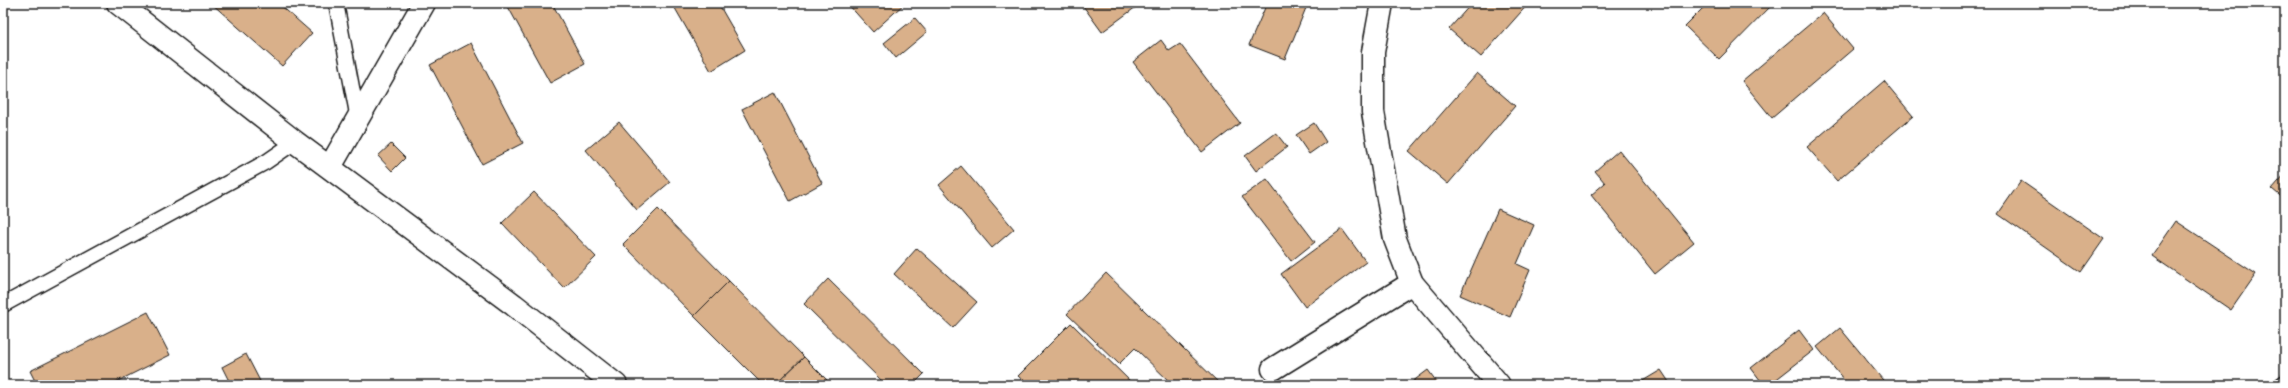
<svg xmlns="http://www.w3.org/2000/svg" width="2288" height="388" viewBox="0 0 2288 388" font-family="'Patrick Hand',sans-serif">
<rect width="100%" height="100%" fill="#fff"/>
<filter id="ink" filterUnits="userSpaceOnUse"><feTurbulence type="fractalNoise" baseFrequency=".025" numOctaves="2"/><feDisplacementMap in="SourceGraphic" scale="8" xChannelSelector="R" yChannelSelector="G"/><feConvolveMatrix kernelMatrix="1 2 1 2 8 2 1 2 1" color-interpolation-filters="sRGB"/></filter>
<g filter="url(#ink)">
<g fill="#d9b08a" stroke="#1c1c1c">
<path d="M211,3H278L312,33L282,66Z"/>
<path d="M506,3H552L585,64L550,83Z"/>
<path d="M672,3H718L745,50L711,71Z"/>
<path d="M847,3H905L873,32Z"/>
<path d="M1081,3H1133L1136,7L1102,32Z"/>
<path d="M1267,3H1308L1285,59L1249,45Z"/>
<path d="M1472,3H1529L1481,57L1449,29Z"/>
<path d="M1708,3H1774L1719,59L1685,26Z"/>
<path d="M1823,13L1853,49L1772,118L1742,81Z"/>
<path d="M915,18L927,32L896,58L884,43Z"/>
<path d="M1161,40L1169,51L1180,44L1240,123L1202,152L1133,62Z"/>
<path d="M471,43L523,143L482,164L430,65Z"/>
<path d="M1477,73L1515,106L1448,184L1409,151Z"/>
<path d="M1884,81L1913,116L1837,181L1807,147Z"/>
<path d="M775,92L822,183L790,201L742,109Z"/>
<path d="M619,122L670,182L637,210L586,150Z"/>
<path d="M1314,123L1326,142L1309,154L1296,135Z"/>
<path d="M1276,133L1287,147L1256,171L1245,156Z"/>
<path d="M391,144L405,158L392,171L378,156Z"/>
<path d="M1619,150L1694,242L1655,274L1591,195L1605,183L1595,171Z"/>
<path d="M961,166L1014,229L992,248L939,185Z"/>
<path d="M2285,174V200L2272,189Z"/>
<path d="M1267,179L1315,242L1291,261L1242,197Z"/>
<path d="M2021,181L2104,239L2081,272L1998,214Z"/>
<path d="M534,192L596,257L564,288L502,223Z"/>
<path d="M658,209L729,281L694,316L623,244Z"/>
<path d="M1498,209L1534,225L1517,264L1530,270L1510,317L1460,295Z"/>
<path d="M2176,221L2256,274L2231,310L2152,256Z"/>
<path d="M1342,229L1366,262L1305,307L1281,274Z"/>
<path d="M917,248L977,302L953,328L894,274Z"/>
<path d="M1106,273L1221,385H1173L1135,348L1119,364L1067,314Z"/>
<path d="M828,279L924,374L913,385H886L804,304Z"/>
<path d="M729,281L804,357L775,385H763L694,316Z"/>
<path d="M148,312L170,355L110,385H37L30,371Z"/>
<path d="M1071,323L1134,385H1028L1018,376Z"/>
<path d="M1840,328L1887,385H1848L1817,347Z"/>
<path d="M1799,330L1814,350L1769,385H1764L1751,368Z"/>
<path d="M246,354L262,385H231L222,367Z"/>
<path d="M804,357L832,385H775Z"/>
<path d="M1428,370L1439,385H1408Z"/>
<path d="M1661,370L1671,385H1636Z"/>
</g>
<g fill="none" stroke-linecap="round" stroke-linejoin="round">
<g stroke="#1c1c1c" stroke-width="17">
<g id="lane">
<path d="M336,3L358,119"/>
<path d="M3,305L266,162L295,142"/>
<path d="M2281,385L2285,382"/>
</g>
</g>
<g stroke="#1c1c1c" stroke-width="25">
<g id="street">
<path d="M1382,3L1373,52V112L1395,239L1412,283L1499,385"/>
<path d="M330,167L424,3"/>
<path d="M1273,369L1412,283"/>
</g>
</g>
<g stroke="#1c1c1c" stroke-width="25">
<path id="secondary" d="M118,3L295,142L514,305L616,385"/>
</g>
<use href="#lane" stroke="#fff" stroke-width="14"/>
<use href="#street" stroke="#fff" stroke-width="22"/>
<use href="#secondary" stroke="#fff" stroke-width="22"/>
</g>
</g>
<rect width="2288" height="388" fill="none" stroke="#fff" stroke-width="16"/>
<rect x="8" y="8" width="2272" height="372" fill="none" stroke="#1c1c1c" stroke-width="1.5" filter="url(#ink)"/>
</svg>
